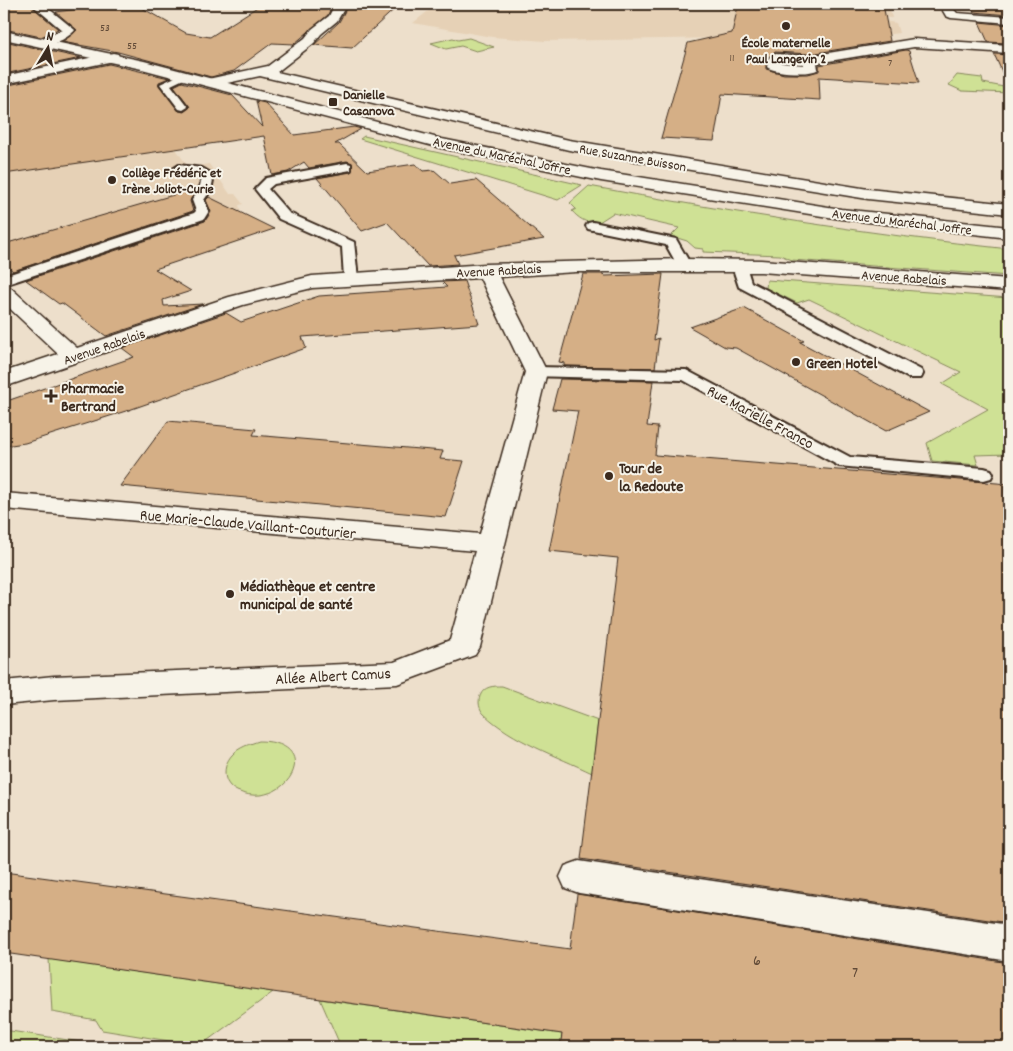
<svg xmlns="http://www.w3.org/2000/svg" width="1013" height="1051" viewBox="0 0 1013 1051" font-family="Dekko,sans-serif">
<rect width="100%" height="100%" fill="#eddfcb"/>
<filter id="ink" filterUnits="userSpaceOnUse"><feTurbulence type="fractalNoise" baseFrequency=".02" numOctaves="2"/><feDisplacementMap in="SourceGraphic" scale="10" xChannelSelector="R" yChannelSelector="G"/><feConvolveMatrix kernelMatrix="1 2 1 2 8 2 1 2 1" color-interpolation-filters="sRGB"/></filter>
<g filter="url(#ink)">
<g fill="#e6d1b6">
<path d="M437,4H889L892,18L856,16L896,23L899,33L884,35L875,40L877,45L871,46L722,38L545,41L492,37L413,23Z"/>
<path d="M107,66L154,84L164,131L188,167L209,164L230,194H235L243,204L239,205L241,213L18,282L4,271V86L94,67Z"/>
</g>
<g fill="#cfe195" stroke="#85865a">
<path d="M453,38L458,40L469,38L494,47L476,51L461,46L446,49L431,43Z"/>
<path d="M957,75L982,78L983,83L1009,88V93L962,91L949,85Z"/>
<path d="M364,136L582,185L558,200L360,139Z"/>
<path d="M589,186C729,212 868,234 1009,249V276L792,260L780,255L703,252V249L695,248L687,241L671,236L679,228L613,213L596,224C586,223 578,218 572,211L576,209L570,203Z"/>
<path d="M767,280L1009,298V316L1006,317L1007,321L1009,322V454L975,455L978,465L932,461L927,443L988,409L942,384L961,372L809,299L797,303L766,288Z"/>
<path d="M502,686L598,721L592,773C557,756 512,741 484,714C479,709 478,702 480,696C484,686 493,686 502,686Z"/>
<path d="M259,741C327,742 285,813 237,791C222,784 222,766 232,755C239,747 250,744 259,741Z"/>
<path d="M49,959L273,992L200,1046L102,1030L96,1020L52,1012Z"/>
<path d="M320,999L562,1034L560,1047H341Z"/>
<path d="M4,1030L113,1047H6L4,1046Z"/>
</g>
<g fill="#d5af86" stroke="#3b2a1e">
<path d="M22,4H29L58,29L41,37L4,29V6Z"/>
<path d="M114,4H135L186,33L210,37L262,4H326L330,10L328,15L294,44L272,43L234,71L211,77L118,52L62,42L77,30L56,12Z"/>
<path d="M341,4H400L352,48L314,45L339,22L346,9Z"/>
<path d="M810,4H883L890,41L810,54L775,52L767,58L766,69L784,74H808L819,71V65L906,50L909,51L919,83L819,77L820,100L722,94L714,141L661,138L688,43L732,33L738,6L792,9L810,8Z"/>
<path d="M970,4H1009V15L974,12Z"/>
<path d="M979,22L1009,25V43L988,42Z"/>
<path d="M4,41L81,58L4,74Z"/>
<path d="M994,54L1009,55V87Z"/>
<path d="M109,64L169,78L159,82V85L179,111L184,112L190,107L174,86L182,82L232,95L262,127L256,101L265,103L294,135L354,127L361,129L335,144H339L367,171L415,164L423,171L434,170L450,184L476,180L544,239L454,255L458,264L428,266L387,222L362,231L317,178L351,172L352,163L347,161L309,168L304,162L288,172L272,175L264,136L4,174V86Z"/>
<path d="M194,189L196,190L190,201L193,211L13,271L4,264V244Z"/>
<path d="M209,197L274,229L155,269L191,291L163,300L164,306L203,304L106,336L62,303L59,304L26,280L205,221L211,212L206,200Z"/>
<path d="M583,274H603L605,276L663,274L654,340L659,338L655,368L564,366V363L559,362Z"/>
<path d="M464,281L479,324L302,337L306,348L129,410L25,443L4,446V402L134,357L122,348L226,313L241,322L319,296L447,287L442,282Z"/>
<path d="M744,308L804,341L800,342L929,412L886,431L736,348L725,347L690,327Z"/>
<path d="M560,379L653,381L647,426L658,427L655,455L1009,484V923L581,859L618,558L549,551L578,411L552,409Z"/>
<path d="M168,421L256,429L253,435L443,451L440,459L464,461L446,517L120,486Z"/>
<path d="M4,872L570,949L577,894L1009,963V1047H560L562,1034L4,953Z"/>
</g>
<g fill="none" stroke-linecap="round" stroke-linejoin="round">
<g stroke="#3b2a1e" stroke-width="4">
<g id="service">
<path d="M184,73L192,75L171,85L188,107L183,110L179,109L160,84Z"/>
<path d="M347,163L351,164V170L274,184L268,189L289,213L354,242L358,278L351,282L344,278L342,247L279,219L255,189L266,178Z"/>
<path d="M179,165L202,168L214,175L211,190L204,200L209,211L204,219L4,285V276L194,213L196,211L192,200L199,190L202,177L175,172L173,169Z"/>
<path d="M593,222L676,239L691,265L684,269L679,268L666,245L588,229L586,226L588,223Z"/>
<path d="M739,262L746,266L751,282L921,370L923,374L921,378H909L739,287L732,266Z"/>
<path d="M536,367L686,370L850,457L984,468L991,470L993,474L991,478L984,480L839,466L683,380L530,376L528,372L530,368Z"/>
</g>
</g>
<g stroke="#3b2a1e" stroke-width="3">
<path id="pedestrian" d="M579,861L1009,925V961L579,893L565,888L560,877L565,866Z"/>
</g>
<g stroke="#3b2a1e" stroke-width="3">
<g id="minor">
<path d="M31,4H43L75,30C69,38 48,48 38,46L36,43L38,40L62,30Z"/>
<path d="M328,4H339L344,9L337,21L321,34L314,43L277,72L569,140L868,189L1009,204V214L868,199L569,150L260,76L213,86L206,82L208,79L268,66L305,38L312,29L329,16L332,10Z"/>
<path d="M939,4H949L957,13L1009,17V23L951,18L946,16Z"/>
<path d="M914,39L1009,45V53L914,47L817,63L818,69C812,75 773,73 767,67L769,58L775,54L810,56ZM781,62L804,64V65L781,63Z"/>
<path d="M113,53L118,54L119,57L118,60L4,84V76Z"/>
<path d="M684,259L761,260L1009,279V291L761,272H576L499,277L547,372L480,647L475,655L397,684L54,700L4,705V681L54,676L394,662L450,640L475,551L4,509V493L480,534L525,372L480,278L312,288L243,305L4,387V372L58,354L4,303V286L11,288L77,348L229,297L312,276L486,264Z"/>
</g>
</g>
<g stroke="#3b2a1e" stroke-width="3">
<path id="secondary" d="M4,31L144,61L442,139L601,171L841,209L1009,227V238L841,219L601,181L441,148L142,69L4,39Z"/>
</g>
<use href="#service" fill="#f7f3e8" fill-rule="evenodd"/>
<use href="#pedestrian" fill="#f7f3e8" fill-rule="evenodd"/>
<use href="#minor" fill="#f7f3e8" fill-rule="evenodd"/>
<use href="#secondary" fill="#f7f3e8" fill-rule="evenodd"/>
</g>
</g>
<g fill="#3b2a1e" stroke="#f7f3e8" stroke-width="2">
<circle cx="786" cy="26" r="5"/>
<rect x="328" y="97" width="10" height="10" rx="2.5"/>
<circle cx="112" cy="180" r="5"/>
<circle cx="796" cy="362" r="5"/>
<path d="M48.5 388.5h5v5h5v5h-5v5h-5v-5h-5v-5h5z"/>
<circle cx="609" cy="476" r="5"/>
<circle cx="230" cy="594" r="5"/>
</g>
<g text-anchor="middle" stroke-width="4" stroke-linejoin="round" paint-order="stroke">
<g font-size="11" fill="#624b38">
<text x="105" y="31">53</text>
<text x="132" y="49">55</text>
<text x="732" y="61">11</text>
<text x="890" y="66">7</text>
</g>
<g font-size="14" font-weight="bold" fill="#3b2a1e" stroke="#f7f3e8" text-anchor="start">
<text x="786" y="47" text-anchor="middle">École maternelle<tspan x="786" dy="16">Paul Langevin 2</tspan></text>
<text x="343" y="99">Danielle<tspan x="343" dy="16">Casanova</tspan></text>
<text x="122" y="177">Collège Frédéric et<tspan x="122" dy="16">Irène Joliot-Curie</tspan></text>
</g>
<g font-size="14" fill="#3b2a1e" stroke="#f7f3e8">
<text transform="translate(502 155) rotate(12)" y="5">Avenue du Maréchal Joffre</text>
<text transform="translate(633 157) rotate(10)" y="5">Rue Suzanne Buisson</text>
<text transform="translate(902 221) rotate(7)" y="5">Avenue du Maréchal Joffre</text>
<text transform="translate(499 270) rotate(-3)" y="5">Avenue Rabelais</text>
<text transform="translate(904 277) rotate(4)" y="5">Avenue Rabelais</text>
<text transform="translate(104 346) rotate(-19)" y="5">Avenue Rabelais</text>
</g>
<g font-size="16" font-weight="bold" fill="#3b2a1e" stroke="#f7f3e8" text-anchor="start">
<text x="806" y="368">Green Hotel</text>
<text x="61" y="393">Pharmacie<tspan x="61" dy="18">Bertrand</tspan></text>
<text x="619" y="473">Tour de<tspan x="619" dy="18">la Redoute</tspan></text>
<text x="240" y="591">Médiathèque et centre<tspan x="240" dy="18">municipal de santé</tspan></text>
</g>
<g font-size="16" fill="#3b2a1e" stroke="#f7f3e8">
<text transform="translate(761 416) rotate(28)" y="6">Rue Marielle Franco</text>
<text transform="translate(248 523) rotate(5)" y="6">Rue Marie-Claude Vaillant-Couturier</text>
<text transform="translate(333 675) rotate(-3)" y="6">Allée Albert Camus</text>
</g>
<g font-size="16" fill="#624b38">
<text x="757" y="965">6</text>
<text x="855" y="977">7</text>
</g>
</g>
<rect width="1013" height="1051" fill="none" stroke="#f7f3e8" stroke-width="20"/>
<rect x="10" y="10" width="993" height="1031" fill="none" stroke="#3b2a1e" stroke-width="2" filter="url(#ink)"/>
<g transform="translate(48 48) rotate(10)" stroke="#f7f3e8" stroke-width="4" paint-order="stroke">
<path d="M0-4L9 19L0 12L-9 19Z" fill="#3b2a1e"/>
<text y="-8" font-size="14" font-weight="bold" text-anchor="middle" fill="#3b2a1e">N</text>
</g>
</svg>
